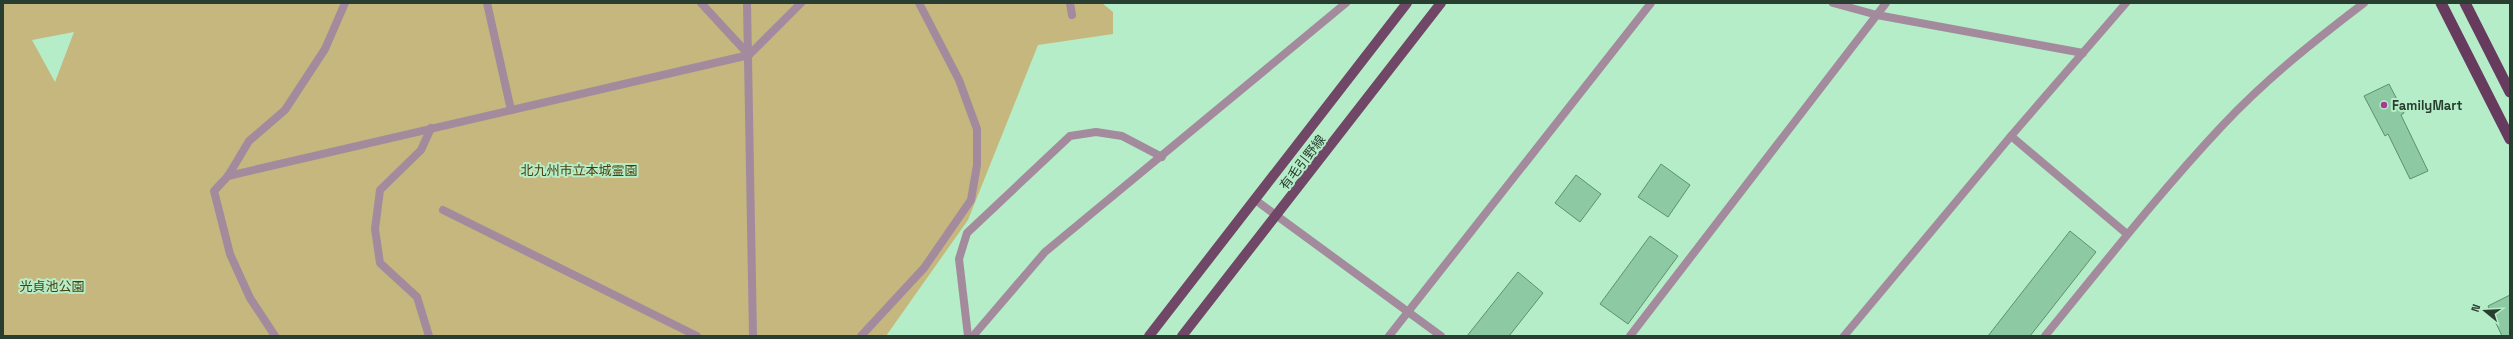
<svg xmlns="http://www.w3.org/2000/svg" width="2513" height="339" viewBox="0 0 2513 339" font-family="'Space Grotesk','Noto Sans JP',sans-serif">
<rect width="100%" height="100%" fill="#b6edc9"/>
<path fill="#c5b77e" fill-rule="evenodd" d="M3,3H1102L1113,12V34L1038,45L968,220L886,336H3ZM74,32L55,82L32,40Z"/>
<g fill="#8dcaa3" stroke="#5c906f">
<path d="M2389,84L2404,113L2401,115L2428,171L2410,179L2388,134L2385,136L2364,96Z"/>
<path d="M1661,164L1690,185L1668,217L1638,197Z"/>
<path d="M1576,175L1601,194L1580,222L1555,203Z"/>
<path d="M2070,231L2096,252L2030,336H1988Z"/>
<path d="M1650,236L1678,256L1628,324L1600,304Z"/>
<path d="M1518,272L1543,293L1509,336H1467Z"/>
<path d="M2510,295V336H2502L2488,306Z"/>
</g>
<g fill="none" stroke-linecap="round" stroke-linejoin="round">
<g stroke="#a38b9d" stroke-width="8">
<path d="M487,3L511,110"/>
<path d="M701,3L749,55"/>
<path d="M747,3L753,336"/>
<path d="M1070,3L1072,15"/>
<path d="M228,176L749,55L801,3"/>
<path d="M443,210L697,336"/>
<path d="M275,336L250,298L230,254L214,191L228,176L249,141L285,110L325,49L345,3"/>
<path d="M429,336L417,297L380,263L375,229L380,190L421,150L431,128"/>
<path d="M861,336L924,268L971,200L977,165V129L959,80L919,3"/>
</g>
<g stroke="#a38b9d" stroke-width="8">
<path d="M1833,3L1877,15L2083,53"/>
<path d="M2011,136L2127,234"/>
<path d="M1254,199L1441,336"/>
<path d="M968,336L959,259L967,233L1070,136L1096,132L1122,136L1162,157"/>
<path d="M973,336L1045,252L1346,3"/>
<path d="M1389,336L1651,3"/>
<path d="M1630,336L1886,3"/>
<path d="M1844,336L2011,136L2126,3"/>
<path d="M2045,336C2103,265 2160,192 2222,126C2265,80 2314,41 2364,3"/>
</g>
<g stroke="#704767" stroke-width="10">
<path d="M1149,336L1407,3"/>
<path d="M1182,336L1441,3"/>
</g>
<g stroke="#663b5e" stroke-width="11">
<path d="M2441,3L2510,139"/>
<path d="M2465,3L2510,92"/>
</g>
</g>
<circle fill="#a93895" stroke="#b6edc9" stroke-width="1.5" cx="2384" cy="105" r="4"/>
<g text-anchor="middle" stroke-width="4" stroke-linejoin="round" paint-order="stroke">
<g font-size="13" font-weight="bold" fill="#283e30" stroke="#b6edc9" text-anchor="start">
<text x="2392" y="110">FamilyMart</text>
</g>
<g font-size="13" fill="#283e30" stroke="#b6edc9">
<text transform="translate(1302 162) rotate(-52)" y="5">有毛引野線</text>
</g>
<g font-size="13" fill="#4b3f0b" stroke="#b6edc9">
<text x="579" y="175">北九州市立本城霊園</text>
<text x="52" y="291">光貞池公園</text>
</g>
</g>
<rect width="2513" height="339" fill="none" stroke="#283e30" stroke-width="8"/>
<g transform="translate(2485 311) rotate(288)" stroke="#b6edc9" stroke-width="3" paint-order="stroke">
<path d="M0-3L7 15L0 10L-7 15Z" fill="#283e30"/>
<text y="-6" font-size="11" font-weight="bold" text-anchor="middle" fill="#283e30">N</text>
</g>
</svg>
